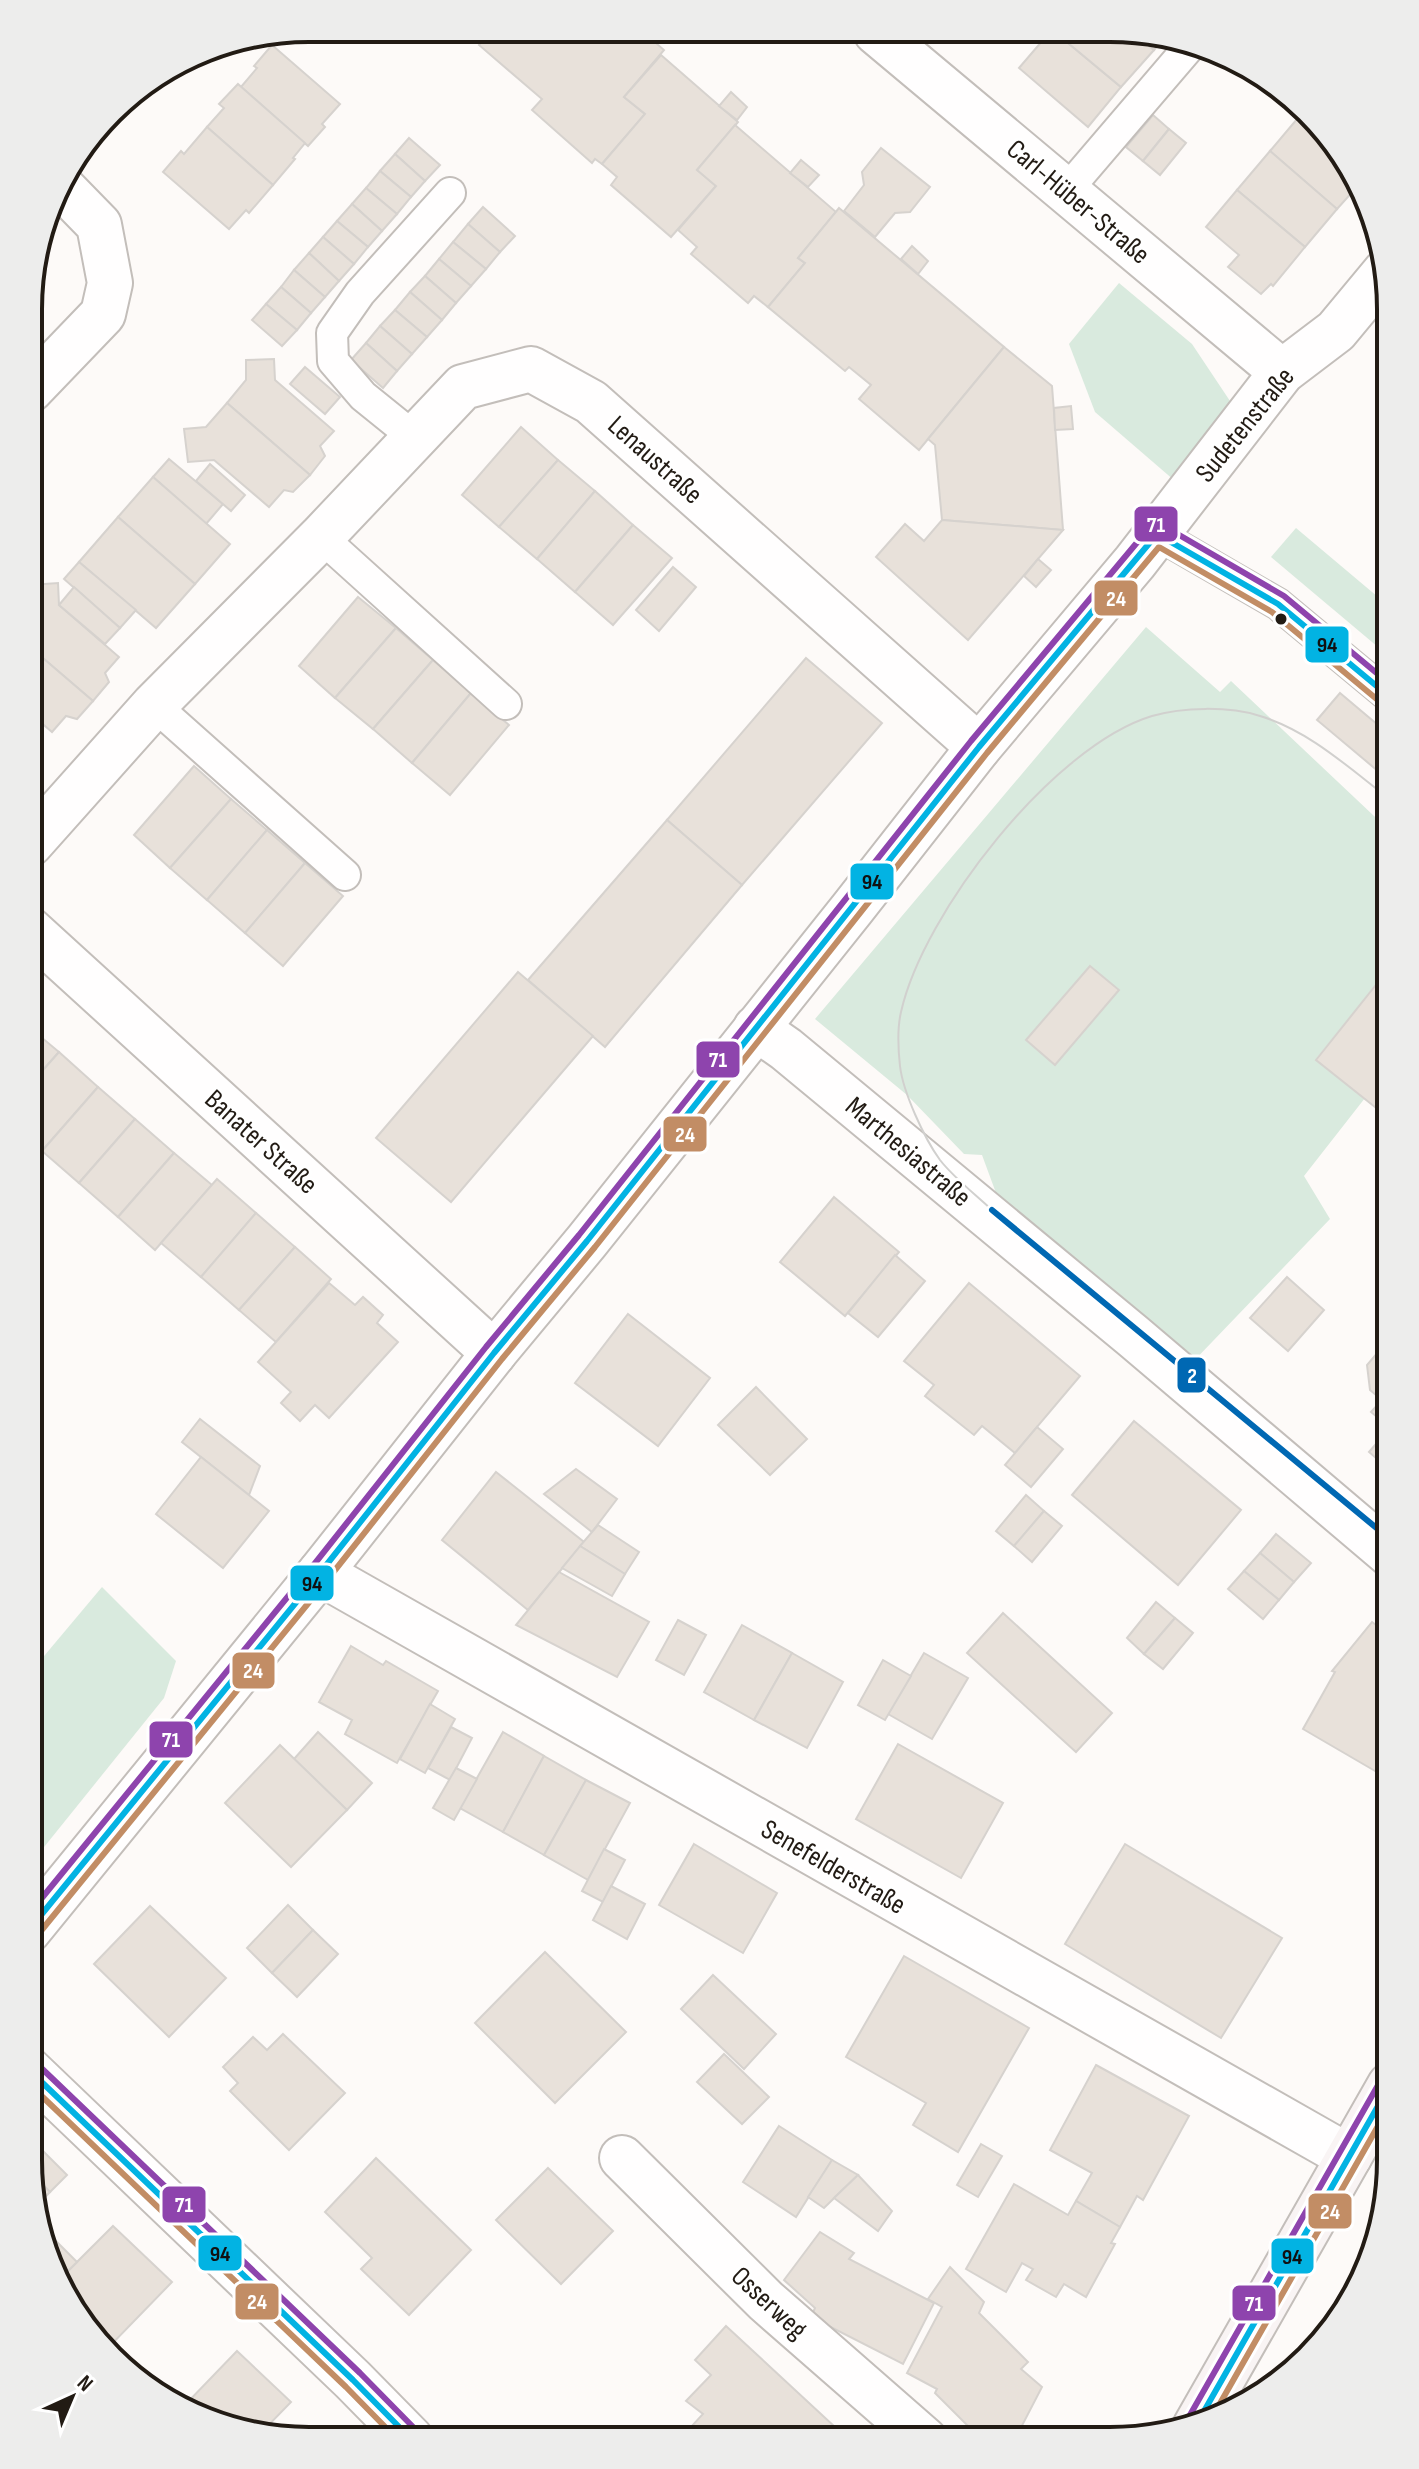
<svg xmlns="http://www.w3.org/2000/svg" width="1419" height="2469" viewBox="0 0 1419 2469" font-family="'Sofia Sans Condensed',sans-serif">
<rect width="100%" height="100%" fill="#fdfaf8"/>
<g fill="#d9eade">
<path d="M1119,283L1192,344L1236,410L1175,481L1095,412L1069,344Z"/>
<path d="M1296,528L1391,608V658L1271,557Z"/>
<path d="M1146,627L1220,692L1231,681L1391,832V966L1316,1059L1365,1098L1304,1176L1330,1219L1189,1366L996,1193L982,1155L964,1154L907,1095L815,1019Z"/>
<path d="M102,1587L176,1661L164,1698L28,1867L29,1674Z"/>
</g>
<g fill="#e8e1da" stroke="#d6d2ce" stroke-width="2">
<path d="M493,29L641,30L664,50L624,97L645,114L602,164L595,159L592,163L532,110L542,99L479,45Z"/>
<path d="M1049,33H1056L1121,87L1088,127L1019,68Z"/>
<path d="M1056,33H1134L1154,50L1121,87Z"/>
<path d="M1134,33H1164L1167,34L1154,50Z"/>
<path d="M272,45L340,104L322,124L325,127L308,146L241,87L257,68L254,66Z"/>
<path d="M661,55L738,122L697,170L716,186L671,237L611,185L617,177L602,164L645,114L624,97Z"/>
<path d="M238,84L305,143L293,158L295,159L273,185L207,127L224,108L219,104Z"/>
<path d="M731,92L747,107L737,120L719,106Z"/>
<path d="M1303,112L1356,188L1337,209L1270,151Z"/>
<path d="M1153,115L1169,129L1143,161L1126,147Z"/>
<path d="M735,125L836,212L798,258L805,263L768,307L754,296L748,303L691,254L697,247L678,230L716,186L697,170Z"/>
<path d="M207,127L273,185L249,213L246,210L229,229L163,172L181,151L184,154Z"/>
<path d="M1169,129L1186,143L1160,175L1143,161Z"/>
<path d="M409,138L440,165L425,181L395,154Z"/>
<path d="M881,148L930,187L910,212L895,213L875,237L844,211L864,185L862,172Z"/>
<path d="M1270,151L1337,209L1305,247L1237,190Z"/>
<path d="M395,154L425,181L411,197L380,171Z"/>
<path d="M801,160L819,175L808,187L790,173Z"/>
<path d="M380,171L411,197L397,214L366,188Z"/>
<path d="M366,188L397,214L382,231L352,204Z"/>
<path d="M1237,190L1305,247L1273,286L1271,284L1261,294L1228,267L1239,255L1206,227Z"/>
<path d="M352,204L382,231L368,247L337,221Z"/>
<path d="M483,207L515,236L500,252L468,224Z"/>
<path d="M839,208L1004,347L919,450L859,399L871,385L849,367L845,371L768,307L805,263L798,258Z"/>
<path d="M337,221L368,247L354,264L323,237Z"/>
<path d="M468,224L500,252L486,269L453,242Z"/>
<path d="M323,237L354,264L339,281L309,253Z"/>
<path d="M453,242L486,269L471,286L439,259Z"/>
<path d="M912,246L928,261L918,274L901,259Z"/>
<path d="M309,253L339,281L325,297L294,270Z"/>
<path d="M439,259L471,286L456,303L425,276Z"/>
<path d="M294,270L325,297L311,313L281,287Z"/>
<path d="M425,276L456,303L442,320L410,292Z"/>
<path d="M281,287L311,313L297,330L266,304Z"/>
<path d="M410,292L442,320L427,337L395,310Z"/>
<path d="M266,304L297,330L282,346L252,320Z"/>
<path d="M395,310L427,337L412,354L380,326Z"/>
<path d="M380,326L412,354L397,371L366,343Z"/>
<path d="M366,343L397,371L383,388L351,360Z"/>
<path d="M1004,347L1052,386L1063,530L942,520L935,445L928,439Z"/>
<path d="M274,359L275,380L334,431L320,446L325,456L310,475L227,403L246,380V360Z"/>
<path d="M305,367L340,397L325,414L290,384Z"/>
<path d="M227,403L310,475L293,492L284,490L269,507L214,460L188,462L184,429L206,427Z"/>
<path d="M1071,406L1073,429L1055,430L1054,408Z"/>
<path d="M521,427L558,460L499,527L462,495Z"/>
<path d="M169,459L223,504L206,524L153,477Z"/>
<path d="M558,460L595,491L537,559L499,527Z"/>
<path d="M210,464L245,495L231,511L196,481Z"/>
<path d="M153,477L230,544L195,584L118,517Z"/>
<path d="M595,491L633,525L575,592L537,559Z"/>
<path d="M118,517L195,584L156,628L79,562Z"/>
<path d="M942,520L1063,530L968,640L876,557L905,524L924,541Z"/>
<path d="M633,525L672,558L613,625L575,592Z"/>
<path d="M1038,559L1051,570L1036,587L1024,576Z"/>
<path d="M79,562L136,610L120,628L64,579Z"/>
<path d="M673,567L696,587L659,631L636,610Z"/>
<path d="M58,583L59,605L119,657L105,673L109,682L93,701L30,647V585Z"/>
<path d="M74,587L120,628L105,644L59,605Z"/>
<path d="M358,597L396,628L335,698L299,666Z"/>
<path d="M396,628L433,660L373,729L335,698Z"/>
<path d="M30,647L93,701L77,719L66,716L52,732L30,713Z"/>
<path d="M806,658L882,723L742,885L667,820Z"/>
<path d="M433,660L471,693L412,763L373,729Z"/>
<path d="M471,693L509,725L450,795L412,763Z"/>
<path d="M1340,693L1391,736V782L1317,720Z"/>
<path d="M194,766L231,799L170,868L134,835Z"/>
<path d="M231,799L267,830L207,900L170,868Z"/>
<path d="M667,820L742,885L605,1047L528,980Z"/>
<path d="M267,830L305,863L245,933L207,900Z"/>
<path d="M305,863L343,896L283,966L245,933Z"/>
<path d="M1090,966L1119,990L1055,1065L1026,1040Z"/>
<path d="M1391,966V1118L1390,1119L1316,1060Z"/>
<path d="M518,972L593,1036L451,1202L376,1138Z"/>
<path d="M29,1027L59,1052L29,1086Z"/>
<path d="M59,1052L98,1087L42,1151L29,1140V1086Z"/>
<path d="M98,1087L135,1119L79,1183L42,1151Z"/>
<path d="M135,1119L174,1153L118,1217L79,1183Z"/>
<path d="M174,1153L212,1185L155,1250L118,1217Z"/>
<path d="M217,1179L256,1213L201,1277L161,1243Z"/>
<path d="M834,1197L899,1252L845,1316L780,1262Z"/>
<path d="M256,1213L295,1247L239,1310L201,1277Z"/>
<path d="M295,1247L331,1279L276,1342L239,1310Z"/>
<path d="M895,1255L925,1281L878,1337L848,1313Z"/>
<path d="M1287,1277L1324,1310L1288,1351L1250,1318Z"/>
<path d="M329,1283L355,1305L363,1297L383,1315L377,1323L398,1342L329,1418L315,1405L300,1421L281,1403L291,1392L258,1362Z"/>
<path d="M969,1283L1080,1376L1015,1453L982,1426L974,1435L925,1396L934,1385L904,1361Z"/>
<path d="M628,1314L710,1378L658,1446L575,1383Z"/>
<path d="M1384,1345H1391V1471L1369,1452L1390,1428L1371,1412L1382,1400L1370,1390L1367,1365Z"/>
<path d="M756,1387L807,1439L770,1475L718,1425Z"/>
<path d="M200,1419L260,1466L249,1495L182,1442Z"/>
<path d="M1134,1421L1241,1510L1178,1585L1072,1495Z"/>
<path d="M1037,1427L1063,1449L1031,1487L1005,1465Z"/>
<path d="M201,1457L269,1511L223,1568L156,1514Z"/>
<path d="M576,1469L617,1499L592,1532L544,1494Z"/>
<path d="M496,1472L584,1542L528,1610L442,1540Z"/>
<path d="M1026,1495L1044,1511L1014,1546L996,1531Z"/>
<path d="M1044,1511L1062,1526L1032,1562L1014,1546Z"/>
<path d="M598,1525L639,1552L625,1574L580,1546Z"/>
<path d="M1276,1534L1311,1563L1294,1582L1260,1553Z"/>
<path d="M580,1546L625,1574L612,1596L562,1568Z"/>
<path d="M1260,1553L1294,1582L1279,1600L1244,1571Z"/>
<path d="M1244,1571L1279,1600L1263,1619L1228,1589Z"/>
<path d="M559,1572L649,1622L617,1677L516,1625Z"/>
<path d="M1156,1602L1175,1618L1144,1654L1127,1638Z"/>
<path d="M1003,1613L1112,1713L1076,1752L967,1653Z"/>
<path d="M1175,1618L1193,1633L1163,1669L1144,1654Z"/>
<path d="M678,1620L706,1635L684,1675L656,1660Z"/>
<path d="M1372,1622L1391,1636V1762L1382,1775L1303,1729L1335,1672L1332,1671Z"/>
<path d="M742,1625L792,1653L754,1720L704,1692Z"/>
<path d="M351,1646L383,1665L386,1661L438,1691L397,1763L345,1734L352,1720L319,1702Z"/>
<path d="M29,1647L42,1660L29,1674Z"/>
<path d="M792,1653L843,1682L807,1748L754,1720Z"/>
<path d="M924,1653L968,1678L932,1739L888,1714Z"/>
<path d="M883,1660L911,1676L885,1720L858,1705Z"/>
<path d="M430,1704L455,1719L425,1773L400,1759Z"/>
<path d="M451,1727L472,1738L450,1780L428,1768Z"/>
<path d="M318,1732L372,1783L347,1810L294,1759Z"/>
<path d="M503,1732L544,1756L503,1832L460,1808Z"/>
<path d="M898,1744L1003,1803L961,1878L856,1819Z"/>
<path d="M280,1745L347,1810L291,1867L225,1803Z"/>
<path d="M544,1756L586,1780L544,1855L503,1832Z"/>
<path d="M456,1768L477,1779L454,1820L433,1808Z"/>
<path d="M586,1780L630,1803L588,1880L544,1855Z"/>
<path d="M694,1844L777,1893L743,1953L659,1905Z"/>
<path d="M1125,1844L1282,1938L1221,2038L1065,1944Z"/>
<path d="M604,1849L625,1860L603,1902L582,1891Z"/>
<path d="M611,1886L645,1904L627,1939L593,1920Z"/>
<path d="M288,1905L313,1930L272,1973L247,1948Z"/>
<path d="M150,1906L226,1978L169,2037L94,1964Z"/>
<path d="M313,1930L338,1954L297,1997L272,1973Z"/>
<path d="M545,1952L626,2032L555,2103L475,2023Z"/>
<path d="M904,1956L1029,2028L958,2152L913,2125L926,2103L846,2057Z"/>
<path d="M713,1975L776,2034L744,2069L681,2009Z"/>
<path d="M283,2034L345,2093L289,2150L230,2091L238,2083L223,2067L253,2037L267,2050Z"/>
<path d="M724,2054L769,2097L742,2124L697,2082Z"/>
<path d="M1096,2065L1189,2116L1143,2200L1137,2196L1120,2227L1076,2201L1092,2173L1050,2150Z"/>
<path d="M779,2126L832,2160L796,2217L743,2182Z"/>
<path d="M33,2141L67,2175L50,2192L30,2172L28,2146Z"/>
<path d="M981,2144L1002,2156L978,2197L957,2185Z"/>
<path d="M376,2158L471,2250L409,2315L361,2269L372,2258L325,2212Z"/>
<path d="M832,2160L858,2175L824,2208L808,2197Z"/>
<path d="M548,2168L613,2231L561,2284L496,2220Z"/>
<path d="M30,2172L50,2192L36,2207Z"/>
<path d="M858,2175L892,2211L878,2231L834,2198Z"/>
<path d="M1014,2184L1068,2215L1076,2201L1120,2227L1111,2243L1115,2244L1086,2297L1064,2284L1056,2297L1026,2280L1033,2269L1022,2263L1006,2292L966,2269Z"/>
<path d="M113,2226L172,2282L108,2348L61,2278Z"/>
<path d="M45,2230L77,2262L61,2278L43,2251L40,2234Z"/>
<path d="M820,2232L854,2253L849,2259L934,2303L903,2364L811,2317L815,2308L784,2280Z"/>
<path d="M950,2267L984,2302L979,2313L1028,2362L1021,2369L1042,2387L1014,2441H983L935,2393L937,2389L907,2373L942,2307L928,2299Z"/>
<path d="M726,2326L849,2440H679L703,2414L686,2401L711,2375L695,2360Z"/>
<path d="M237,2351L291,2402L259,2435L201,2419L182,2408Z"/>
</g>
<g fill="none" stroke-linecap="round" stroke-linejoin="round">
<g stroke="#c3beba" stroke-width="34">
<g id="service">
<path d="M1066,191L1190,46"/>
<path d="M415,438L363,396L333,361L332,333L360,293L450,193"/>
<path d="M1157,534L1278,604L1391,698"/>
<path d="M321,537L506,704"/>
<path d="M154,705L345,875"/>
</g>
</g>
<g stroke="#c3beba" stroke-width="48">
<g id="minor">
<path d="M876,32L1282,372"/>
<path d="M30,390L103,314L110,283L99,225L58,183"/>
<path d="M30,844L154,705L321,537L463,387L531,369L591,402L979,747"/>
<path d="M30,930L494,1353"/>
<path d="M756,1028L786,1049L1133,1336L1391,1555"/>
<path d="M320,1573L1349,2157"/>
<path d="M28,1931L320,1573L494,1353L587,1241L852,909L979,747L1135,562L1282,372L1336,331L1385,272"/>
<path d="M28,2069L353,2380L411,2439"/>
<path d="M622,2158L766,2301L925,2440"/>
</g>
</g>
<g stroke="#c3beba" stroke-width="48">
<path id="secondary" d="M1195,2427L1390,2085"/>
</g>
<use href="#service" stroke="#fffefe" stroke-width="30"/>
<use href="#minor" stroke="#fffefe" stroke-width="44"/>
<use href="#secondary" stroke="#f9f4f4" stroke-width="44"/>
<path stroke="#d1d0ce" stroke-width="2" d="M992,1210C975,1194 954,1178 940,1160C924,1138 903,1092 900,1066C898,1048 897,1029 901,1012C923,913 1053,746 1152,716C1182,707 1229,706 1260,716C1310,731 1350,769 1391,800"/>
<g stroke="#fff" stroke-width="12">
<g id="bus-1">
<path d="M1157,534L1278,604L1391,698"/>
<path d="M28,1931L320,1573L494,1353L587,1241L979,747L1157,534"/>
<path d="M28,2069L353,2380L411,2439"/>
<path d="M1195,2427L1390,2085"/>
</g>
</g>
<g stroke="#fff" stroke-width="12">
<g id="bus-2">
<path d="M36,1937L328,1579L502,1359L595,1247L987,753L1159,547L1272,612L1385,706"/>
<path d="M28,2083L346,2387L397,2439"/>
<path d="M1210,2421L1390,2105"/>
</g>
</g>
<g stroke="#fff" stroke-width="12">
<g id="bus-3">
<path d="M28,1915L312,1567L486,1347L579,1235L971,741L1150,527L1155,524L1162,525L1284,596L1391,685"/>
<path d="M35,2062L360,2373L418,2432"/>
<path d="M1186,2422L1381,2080"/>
</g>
</g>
<use href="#bus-1" stroke="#02b3e3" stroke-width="6"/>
<use href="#bus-2" stroke="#c28d65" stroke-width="6"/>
<use href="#bus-3" stroke="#8e44ad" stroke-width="6"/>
<g stroke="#fff" stroke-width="12">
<path id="tram-1" d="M992,1210L1391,1540"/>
</g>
<use href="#tram-1" stroke="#0068b3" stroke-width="6"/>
</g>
<circle fill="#221b14" stroke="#fff" stroke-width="3" cx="1281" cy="619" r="7"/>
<g text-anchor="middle" stroke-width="6" stroke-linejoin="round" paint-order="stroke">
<g font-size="28" fill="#221b14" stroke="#fff">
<text transform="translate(1079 201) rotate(40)" y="10">Carl-Hüber-Straße</text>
<text transform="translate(1244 424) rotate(-51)" y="10">Sudetenstraße</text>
<text transform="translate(656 459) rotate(42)" y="10">Lenaustraße</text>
<text transform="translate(262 1141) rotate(42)" y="10">Banater Straße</text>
<text transform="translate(909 1151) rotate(40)" y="10">Marthesiastraße</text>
<text transform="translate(834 1866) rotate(30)" y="10">Senefelderstraße</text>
<text transform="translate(770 2302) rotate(43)" y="10">Osserweg</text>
</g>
</g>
<path d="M0 0H1419V2469H0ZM309 42H1110A267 267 0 0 1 1377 309V2160A267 267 0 0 1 1110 2427H309A267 267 0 0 1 42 2160V309A267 267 0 0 1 309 42Z" fill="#ededec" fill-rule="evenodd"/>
<path fill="none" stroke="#221b14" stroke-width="4" d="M309 42H1110A267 267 0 0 1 1377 309V2160A267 267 0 0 1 1110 2427H309A267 267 0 0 1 42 2160V309A267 267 0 0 1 309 42Z"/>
<g stroke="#fff" stroke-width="3">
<rect x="1133" y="505" width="46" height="38" rx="8" fill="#8e44ad"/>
<rect x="1093" y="579" width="46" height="38" rx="8" fill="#c28d65"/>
<rect x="1304" y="625" width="46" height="39" rx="8" fill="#02b3e3"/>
<rect x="849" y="862" width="46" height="39" rx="8" fill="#02b3e3"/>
<rect x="695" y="1040" width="46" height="39" rx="8" fill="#8e44ad"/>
<rect x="662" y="1115" width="46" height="38" rx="8" fill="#c28d65"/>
<rect x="1176" y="1356" width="31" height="38" rx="8" fill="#0068b3"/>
<rect x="289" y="1564" width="46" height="38" rx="8" fill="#02b3e3"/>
<rect x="231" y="1651" width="45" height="39" rx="8" fill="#c28d65"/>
<rect x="148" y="1720" width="46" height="39" rx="8" fill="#8e44ad"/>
<rect x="161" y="2185" width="46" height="39" rx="8" fill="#8e44ad"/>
<rect x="1307" y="2192" width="46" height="38" rx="8" fill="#c28d65"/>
<rect x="197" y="2234" width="46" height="38" rx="8" fill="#02b3e3"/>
<rect x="1270" y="2237" width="45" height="38" rx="8" fill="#02b3e3"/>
<rect x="234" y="2282" width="46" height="39" rx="8" fill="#c28d65"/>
<rect x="1231" y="2284" width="46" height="38" rx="8" fill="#8e44ad"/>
</g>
<g font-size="22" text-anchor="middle" font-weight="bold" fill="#fff">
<text x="1156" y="532">71</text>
<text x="1116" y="606">24</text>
<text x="718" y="1067">71</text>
<text x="685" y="1142">24</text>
<text x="1192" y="1383">2</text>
<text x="253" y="1678">24</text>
<text x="171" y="1747">71</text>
<text x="184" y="2212">71</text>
<text x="1330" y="2219">24</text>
<text x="257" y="2309">24</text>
<text x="1254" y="2311">71</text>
</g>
<g font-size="22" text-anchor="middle" font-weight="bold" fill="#111">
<text x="1327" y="652">94</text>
<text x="872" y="889">94</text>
<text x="312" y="1591">94</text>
<text x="220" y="2261">94</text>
<text x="1292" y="2264">94</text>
</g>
<g transform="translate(72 2397) rotate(44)" stroke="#ffffff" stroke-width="6" paint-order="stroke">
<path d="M0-6L14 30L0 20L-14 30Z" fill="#221b14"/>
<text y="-12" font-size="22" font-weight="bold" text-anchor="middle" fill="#221b14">N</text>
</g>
</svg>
